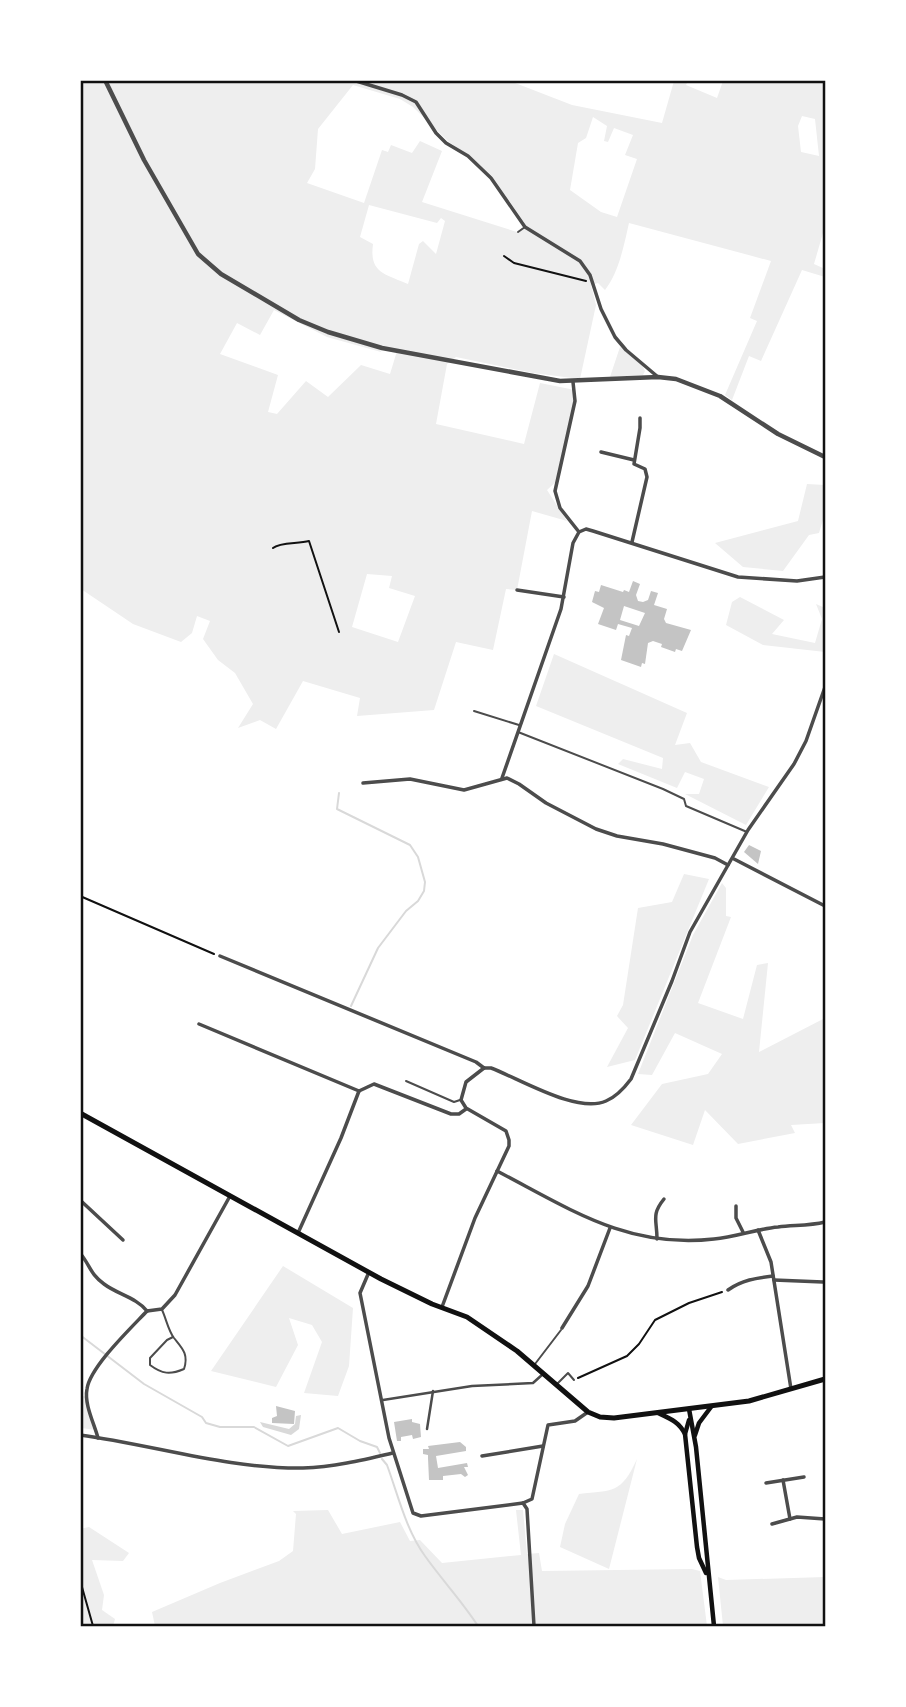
<svg xmlns="http://www.w3.org/2000/svg" width="906" height="1707" viewBox="0 0 906 1707" font-family="'Titillium Web',sans-serif">
<rect width="100%" height="100%" fill="#fff"/>
<g fill="#eee" fill-rule="evenodd">
<path d="M80,81H510L572,105L662,123L674,81H688L686,85L717,98L723,81H825V226L814,264L825,269V277L802,270L761,361L749,356L732,400L725,395L757,321L750,318L771,261L629,223C624,245 619,272 605,290L598,283L591,285L596,305L580,379L533,373L456,357L447,364L436,424L524,444L540,383L575,390V396L559,479L547,490L567,521L532,511L517,590L506,589L493,650L456,642L434,710L357,716L360,698L303,681L276,729L260,720L238,728L253,704L235,673L218,660L203,639L210,621L197,616L192,633L181,642L133,624L81,589ZM353,85L400,99L413,107L449,142L472,158L492,176L526,225L517,232L422,202L442,151L420,141L412,153L391,145L388,152L382,150L364,203L307,183L315,169L318,129ZM802,116L815,119L819,156L801,152L798,126ZM593,117L607,126L604,141L608,142L614,128L633,135L625,155L637,159L617,217L601,212L570,190L578,143L586,138ZM369,205L437,223L441,218L445,221L436,254L423,241L419,244L408,284C385,274 369,273 373,244L360,237ZM274,310L327,337L381,352L382,348L397,351L390,374L361,365L328,397L306,381L277,414L268,412L278,375L220,354L237,323L260,335ZM367,574L392,576L389,588L415,596L398,642L352,627Z"/>
<path d="M620,347L642,365L645,371L643,375L610,377Z"/>
<path d="M807,484L825,485V513L819,533L809,535L783,571L743,567L715,543L798,521Z"/>
<path d="M740,597L784,620L772,634L815,643L822,619L816,604L825,608V652L763,645L726,625L732,602Z"/>
<path d="M554,654L687,713L675,745L690,743L701,762L769,787L746,825L685,794H699L704,779L685,772L677,788L618,764L623,759L662,769L663,758L536,706Z"/>
<path d="M684,874L709,879L635,1060L607,1067L628,1028L617,1016L623,1005L638,908L672,902Z"/>
<path d="M722,883L726,888V916L731,917L698,1003L743,1019L757,965L768,963L759,1052L825,1018V1123L791,1125L795,1133L738,1144L705,1110L693,1145L631,1125L662,1084L708,1074L722,1054L675,1033L652,1075L638,1074L693,935Z"/>
<path d="M283,1266L353,1308L349,1366L338,1396L304,1393L322,1342L312,1325L289,1318L298,1345L276,1387L211,1371Z"/>
<path d="M80,1395L86,1397L96,1430L81,1428Z"/>
<path d="M637,1459L609,1569L560,1547L565,1524L579,1494C613,1490 621,1494 637,1459Z"/>
<path d="M328,1510L342,1534L400,1522L410,1541L420,1540L442,1563L521,1555L516,1510H523L527,1554L539,1553L542,1571L692,1569L700,1571L707,1626H155L152,1612L220,1583L279,1561L293,1551L296,1514L293,1511Z"/>
<path d="M89,1527L129,1553L123,1561L92,1560L104,1595L102,1610L115,1619L113,1626H81L80,1529Z"/>
<path d="M718,1577L726,1580L825,1577V1626H723Z"/>
</g>
<path fill="#d9d9d9" d="M301,1415L299,1429L291,1435L263,1427L260,1422L289,1429L295,1424L296,1416Z"/>
<g fill="none" stroke-linecap="round" stroke-linejoin="round">
<g stroke="#d9d9d9" stroke-width="2">
<path d="M339,793L337,809L410,845L418,857L425,882L424,891L418,901L406,911L378,948L351,1006"/>
<path d="M80,1335L144,1384L202,1417L206,1423L220,1427H254L288,1446L338,1428L360,1441L377,1447L380,1453"/>
<path d="M382,1459L387,1465C398,1495 406,1530 425,1556C442,1580 462,1601 478,1626"/>
</g>
</g>
<g fill="#c4c4c4" fill-rule="evenodd">
<path d="M633,581L640,584L636,595L638,601L643,602L648,600L651,591L658,593L654,605L667,609L664,619L666,623L691,630L682,651L676,649L675,652L661,647L662,644L653,641L648,643L645,664L642,663L641,667L621,660L626,635L629,636L632,628L618,624L616,630L598,624L604,608L592,602L595,591L599,592L601,585L623,592L624,590L629,592ZM624,606L645,613L639,626L620,620Z"/>
<path d="M749,845L761,851L758,864L744,852Z"/>
<path d="M276,1406L295,1411L294,1424L272,1423V1418L277,1416Z"/>
<path d="M412,1419V1422L420,1424L421,1437L413,1439L412,1435L401,1437V1441H397L394,1422Z"/>
<path d="M460,1442L466,1447V1451L436,1456L438,1468L467,1463L468,1467H464L468,1475L465,1477L461,1474L443,1476V1480H429L428,1458V1455L423,1454V1449H429L428,1446Z"/>
</g>
<g fill="none" stroke-linecap="round" stroke-linejoin="round">
<g stroke="#111" stroke-width="2">
<path d="M504,256L514,263L586,281"/>
<path d="M273,548C280,542 298,544 309,541L339,632"/>
<path d="M80,896L214,954"/>
<path d="M578,1378L627,1356L639,1344L655,1320L689,1303L722,1292"/>
<path d="M80,1580L93,1626"/>
</g>
<g stroke="#4c4c4c" stroke-width="2">
<path d="M518,232L525,227"/>
<path d="M474,711L519,725"/>
<path d="M518,732L663,789L684,799L686,806L747,832"/>
<path d="M406,1081L454,1102L460,1100"/>
<path d="M162,1310C166,1318 168,1330 174,1338C182,1348 189,1354 184,1369C170,1375 162,1374 150,1365V1358L167,1340L173,1337"/>
<path d="M535,1364L561,1330"/>
<path d="M557,1384L568,1373L574,1380"/>
</g>
<g stroke="#4c4c4c" stroke-width="2.5">
<path d="M383,1400L472,1386L533,1383L543,1374"/>
<path d="M427,1429L433,1391"/>
</g>
<g stroke="#4c4c4c" stroke-width="3.5">
<path d="M353,80L402,95L416,102L436,133L446,143L468,156L491,178L525,227L580,261L590,275L601,309L615,337L626,350L658,377"/>
<path d="M573,382L575,401L555,491L560,508L579,532"/>
<path d="M601,452L634,460"/>
<path d="M632,542L647,477L645,469L634,464L640,428V418"/>
<path d="M517,590L564,597"/>
<path d="M502,778L561,609L573,543L579,532L586,529L593,531L738,577L797,581L825,577"/>
<path d="M363,783L410,779L464,790L507,778L519,784L546,803L596,829L617,836L663,844L715,858L728,865"/>
<path d="M734,859L825,906"/>
<path d="M220,956L476,1062L484,1068"/>
<path d="M199,1024L359,1091"/>
<path d="M484,1068H491C520,1079 577,1114 606,1101C616,1097 625,1087 631,1079L672,981L690,932L748,830L794,764L806,741L825,687"/>
<path d="M359,1091L374,1084L451,1114H459L466,1109"/>
<path d="M497,1171C570,1209 628,1249 714,1239C736,1237 756,1229 778,1227C794,1225 809,1226 825,1222"/>
<path d="M825,1194V1197"/>
<path d="M80,1200L123,1240"/>
<path d="M736,1206V1218L743,1232"/>
<path d="M758,1230L771,1262L791,1389"/>
<path d="M298,1233L341,1138L359,1091"/>
<path d="M657,1239C657,1220 651,1215 664,1199"/>
<path d="M80,1253C90,1265 90,1274 104,1284C117,1294 137,1298 147,1311"/>
<path d="M369,1272L360,1293L389,1438L413,1513L421,1516L523,1503L532,1499L548,1425L575,1421L588,1412"/>
<path d="M774,1280L823,1282"/>
<path d="M728,1290C742,1280 756,1278 773,1276"/>
<path d="M442,1307L475,1218L509,1146V1140L506,1131L466,1108L461,1100L466,1082L484,1068"/>
<path d="M147,1311L162,1309L175,1295L230,1196"/>
<path d="M562,1328L588,1286L610,1228"/>
<path d="M80,1435C154,1445 228,1469 303,1468C334,1467 363,1460 393,1453"/>
<path d="M98,1438C94,1423 84,1404 87,1389C90,1367 131,1328 147,1311"/>
<path d="M482,1456L543,1446"/>
<path d="M783,1480L790,1519"/>
<path d="M766,1483L804,1477"/>
<path d="M523,1503L527,1509L534,1626"/>
<path d="M772,1524L797,1517L825,1519"/>
</g>
<path stroke="#4c4c4c" stroke-width="4.5" d="M105,80L144,160L198,254L221,274L299,320L328,332L382,348L560,381L658,377L676,379L720,396L778,434L825,457"/>
<g stroke="#111" stroke-width="4.5">
<path d="M689,1409L696,1447L714,1626"/>
<path d="M658,1413C671,1419 679,1422 685,1434"/>
<path d="M689,1420L685,1434L697,1547L699,1558L706,1573"/>
<path d="M695,1435L699,1423L711,1407"/>
</g>
<path stroke="#111" stroke-width="5" d="M80,1113L381,1279L432,1304L467,1317L517,1351L588,1412L600,1417L614,1418L749,1401L825,1379"/>
</g>
<rect width="906" height="1707" fill="none" stroke="#ffffff" stroke-width="164"/>
<rect x="82" y="82" width="742" height="1543" fill="none" stroke="#111" stroke-width="2.5"/>
</svg>
